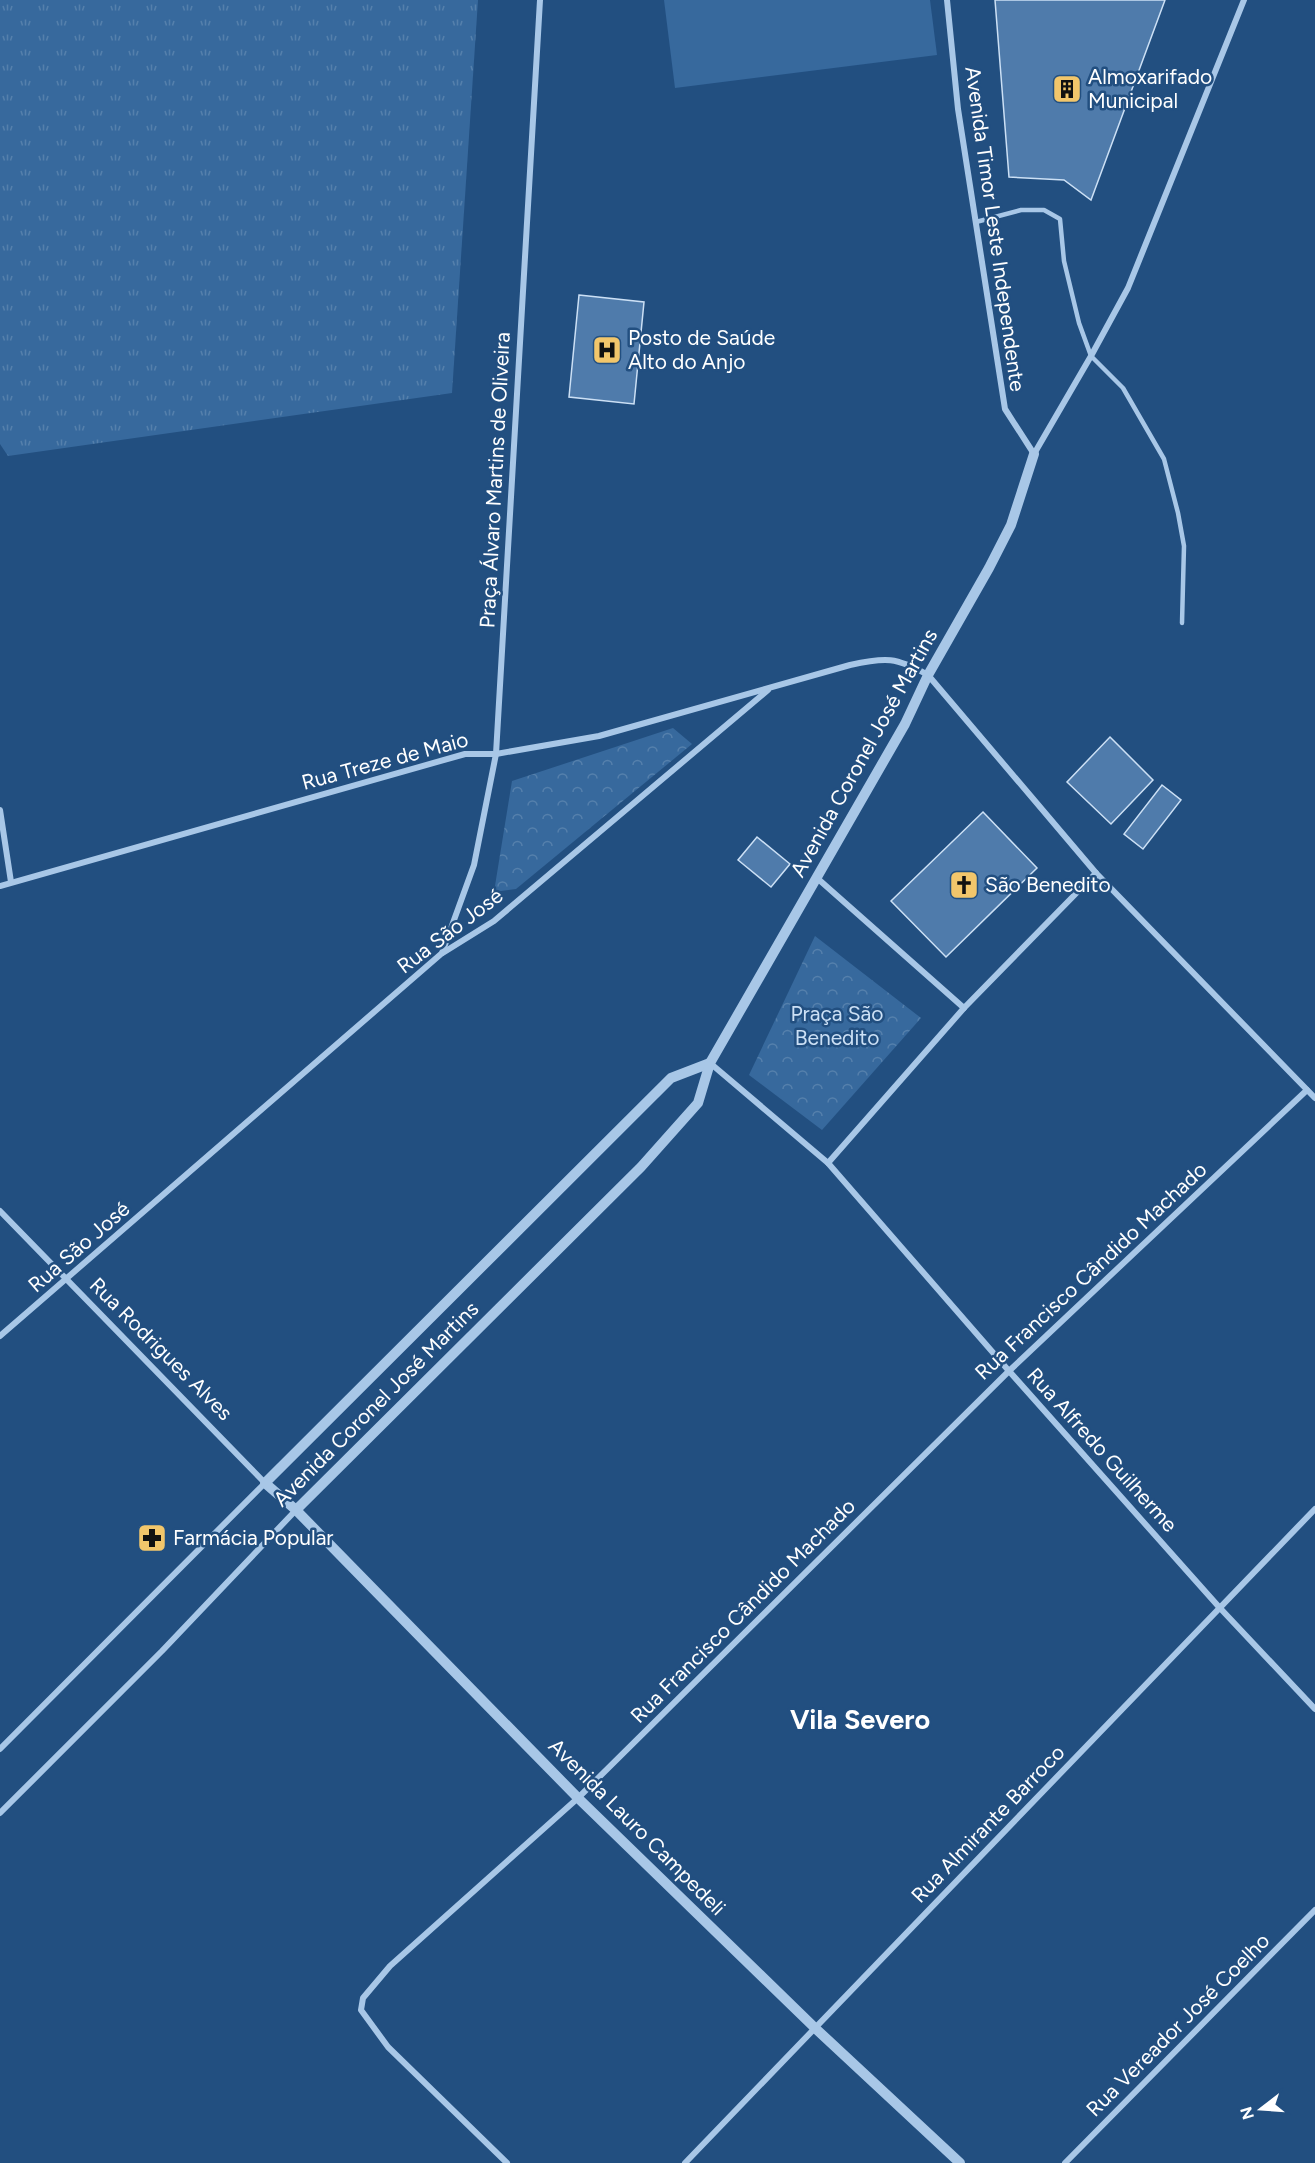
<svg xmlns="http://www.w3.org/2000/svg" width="1315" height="2163" viewBox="0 0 1315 2163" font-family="Figtree,sans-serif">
<defs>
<pattern id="grass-tufts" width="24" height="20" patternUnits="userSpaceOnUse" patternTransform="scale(1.5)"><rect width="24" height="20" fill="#37699d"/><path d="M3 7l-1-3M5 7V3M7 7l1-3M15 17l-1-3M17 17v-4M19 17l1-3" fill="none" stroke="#5580ac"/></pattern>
<pattern id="forest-crowns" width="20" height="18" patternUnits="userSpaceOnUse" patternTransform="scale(1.5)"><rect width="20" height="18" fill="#37699d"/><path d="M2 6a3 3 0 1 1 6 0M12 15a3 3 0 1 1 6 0" fill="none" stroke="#5580ac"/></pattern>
</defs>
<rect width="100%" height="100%" fill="#224f80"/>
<path fill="url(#grass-tufts)" d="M0,0H478L452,393L8,456L0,444Z"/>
<g fill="url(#forest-crowns)">
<path d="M673,728L692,744L516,889L494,892L512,781Z"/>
<path d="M815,936L921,1018L822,1130L749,1075Z"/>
</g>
<path fill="#37699d" d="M664,0H930L937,55L675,88Z"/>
<g fill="#4f7bab" stroke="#cce0f5" stroke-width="1.5">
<path d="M995,0H1165L1091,200L1064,180L1009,177Z"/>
<path d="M579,295L644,302L634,404L569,397Z"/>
<path d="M1110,737L1153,780L1111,824L1067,782Z"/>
<path d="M1162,785L1181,800L1143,849L1124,834Z"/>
<path d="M983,812L1037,868L946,957L891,901Z"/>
<path d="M757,837L790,864L771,887L738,860Z"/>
</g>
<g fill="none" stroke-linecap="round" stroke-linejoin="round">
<path stroke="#a8c7e7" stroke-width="4.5" d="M976,222L1021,210H1044L1060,219L1064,261L1079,323L1091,356L1123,388L1164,459L1178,513L1184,546L1182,623"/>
<g stroke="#a8c7e7" stroke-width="6">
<path d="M947,0L958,109L1005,409L1034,454L1091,356L1128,288L1244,0"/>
<path d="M0,810L11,882"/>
<path d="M817,878L964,1008"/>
<path d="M0,886L465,754H496L599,736L850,665C886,657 896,657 928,675L1096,873L1315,1098"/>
<path d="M442,953L474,865L496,754L540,0"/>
<path d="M710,1063L828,1163L1009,1371L1219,1607L1315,1709"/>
<path d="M828,1163L964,1008L1096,873"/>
<path d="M0,1211L265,1483L0,1749"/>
<path d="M0,1336L441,954L494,921L768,690"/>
<path d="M0,1813L162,1651L296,1510"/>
<path d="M507,2163L388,2047L361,2010L363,1998L390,1966L578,1798L1009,1371L1307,1090"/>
<path d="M685,2163L1315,1509"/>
<path d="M1065,2163L1315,1910"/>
</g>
<g stroke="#a8c7e7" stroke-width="10">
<path d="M710,1063L671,1078L265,1483L296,1510L578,1798L815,2028L960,2163"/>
<path d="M296,1510L641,1167L698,1103L710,1063L905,724L928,675L989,568L1011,525L1034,454"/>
</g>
</g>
<defs>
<g id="building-square" transform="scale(1.5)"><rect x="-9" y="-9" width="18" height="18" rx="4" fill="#f2c66b" stroke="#224f80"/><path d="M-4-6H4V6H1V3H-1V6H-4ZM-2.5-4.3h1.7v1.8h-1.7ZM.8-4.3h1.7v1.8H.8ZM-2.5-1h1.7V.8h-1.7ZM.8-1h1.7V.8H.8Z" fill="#111"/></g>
<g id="hospital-square" transform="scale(1.5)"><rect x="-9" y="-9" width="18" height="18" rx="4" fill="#f2c66b" stroke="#224f80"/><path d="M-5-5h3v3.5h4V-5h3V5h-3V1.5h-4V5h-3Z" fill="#111"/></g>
<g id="church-square" transform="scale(1.5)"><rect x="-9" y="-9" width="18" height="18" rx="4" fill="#f2c66b" stroke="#224f80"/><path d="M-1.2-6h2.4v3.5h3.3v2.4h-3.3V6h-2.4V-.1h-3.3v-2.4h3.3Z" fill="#111"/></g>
<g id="pharmacy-square" transform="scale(1.5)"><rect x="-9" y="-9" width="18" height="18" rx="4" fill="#f2c66b" stroke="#224f80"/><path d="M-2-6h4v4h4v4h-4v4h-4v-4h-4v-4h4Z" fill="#111"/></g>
</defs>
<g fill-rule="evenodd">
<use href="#building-square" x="1067" y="89"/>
<use href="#hospital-square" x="607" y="350"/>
<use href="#church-square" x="964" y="885"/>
<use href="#pharmacy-square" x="152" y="1538"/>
</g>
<g text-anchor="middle" stroke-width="5" stroke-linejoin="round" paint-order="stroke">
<g font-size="21" fill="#fff" stroke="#224f80" text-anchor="start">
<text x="1088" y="84">Almoxarifado<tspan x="1088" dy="24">Municipal</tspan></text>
<text x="628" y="345">Posto de Saúde<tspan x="628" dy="24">Alto do Anjo</tspan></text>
<text x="985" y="892">São Benedito</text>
<text x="173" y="1545">Farmácia Popular</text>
</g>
<g font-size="21" fill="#fff" stroke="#224f80">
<text transform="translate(995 229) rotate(82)" y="7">Avenida Timor Leste Independente</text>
<text transform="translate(495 480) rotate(-87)" y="7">Praça Álvaro Martins de Oliveira</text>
<text transform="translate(864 753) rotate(-61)" y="7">Avenida Coronel José Martins</text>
<text transform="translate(385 761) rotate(-15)" y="7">Rua Treze de Maio</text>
<text transform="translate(450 931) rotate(-37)" y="7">Rua São José</text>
<text transform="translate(79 1247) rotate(-41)" y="7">Rua São José</text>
<text transform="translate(1091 1271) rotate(-43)" y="7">Rua Francisco Cândido Machado</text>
<text transform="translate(161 1349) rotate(45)" y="7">Rua Rodrigues Alves</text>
<text transform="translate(376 1404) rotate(-45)" y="7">Avenida Coronel José Martins</text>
<text transform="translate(1102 1450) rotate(48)" y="7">Rua Alfredo Guilherme</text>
<text transform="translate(743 1611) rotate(-45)" y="7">Rua Francisco Cândido Machado</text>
<text transform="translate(988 1824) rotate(-46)" y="7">Rua Almirante Barroco</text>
<text transform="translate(637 1827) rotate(45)" y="7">Avenida Lauro Campedeli</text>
<text transform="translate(1178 2025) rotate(-45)" y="7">Rua Vereador José Coelho</text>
</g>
<g font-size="21" fill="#cce0f5" stroke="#224f80">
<text x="837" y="1021">Praça São<tspan x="837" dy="24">Benedito</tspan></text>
</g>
<g font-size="27" font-weight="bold" fill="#fff" stroke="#224f80">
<text x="860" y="1729">Vila Severo</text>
</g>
</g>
<g transform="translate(1261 2109) rotate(253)" stroke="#224f80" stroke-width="4.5" paint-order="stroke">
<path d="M0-4.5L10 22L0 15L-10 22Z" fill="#ffffff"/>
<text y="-9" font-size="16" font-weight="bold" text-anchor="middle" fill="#ffffff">N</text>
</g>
</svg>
